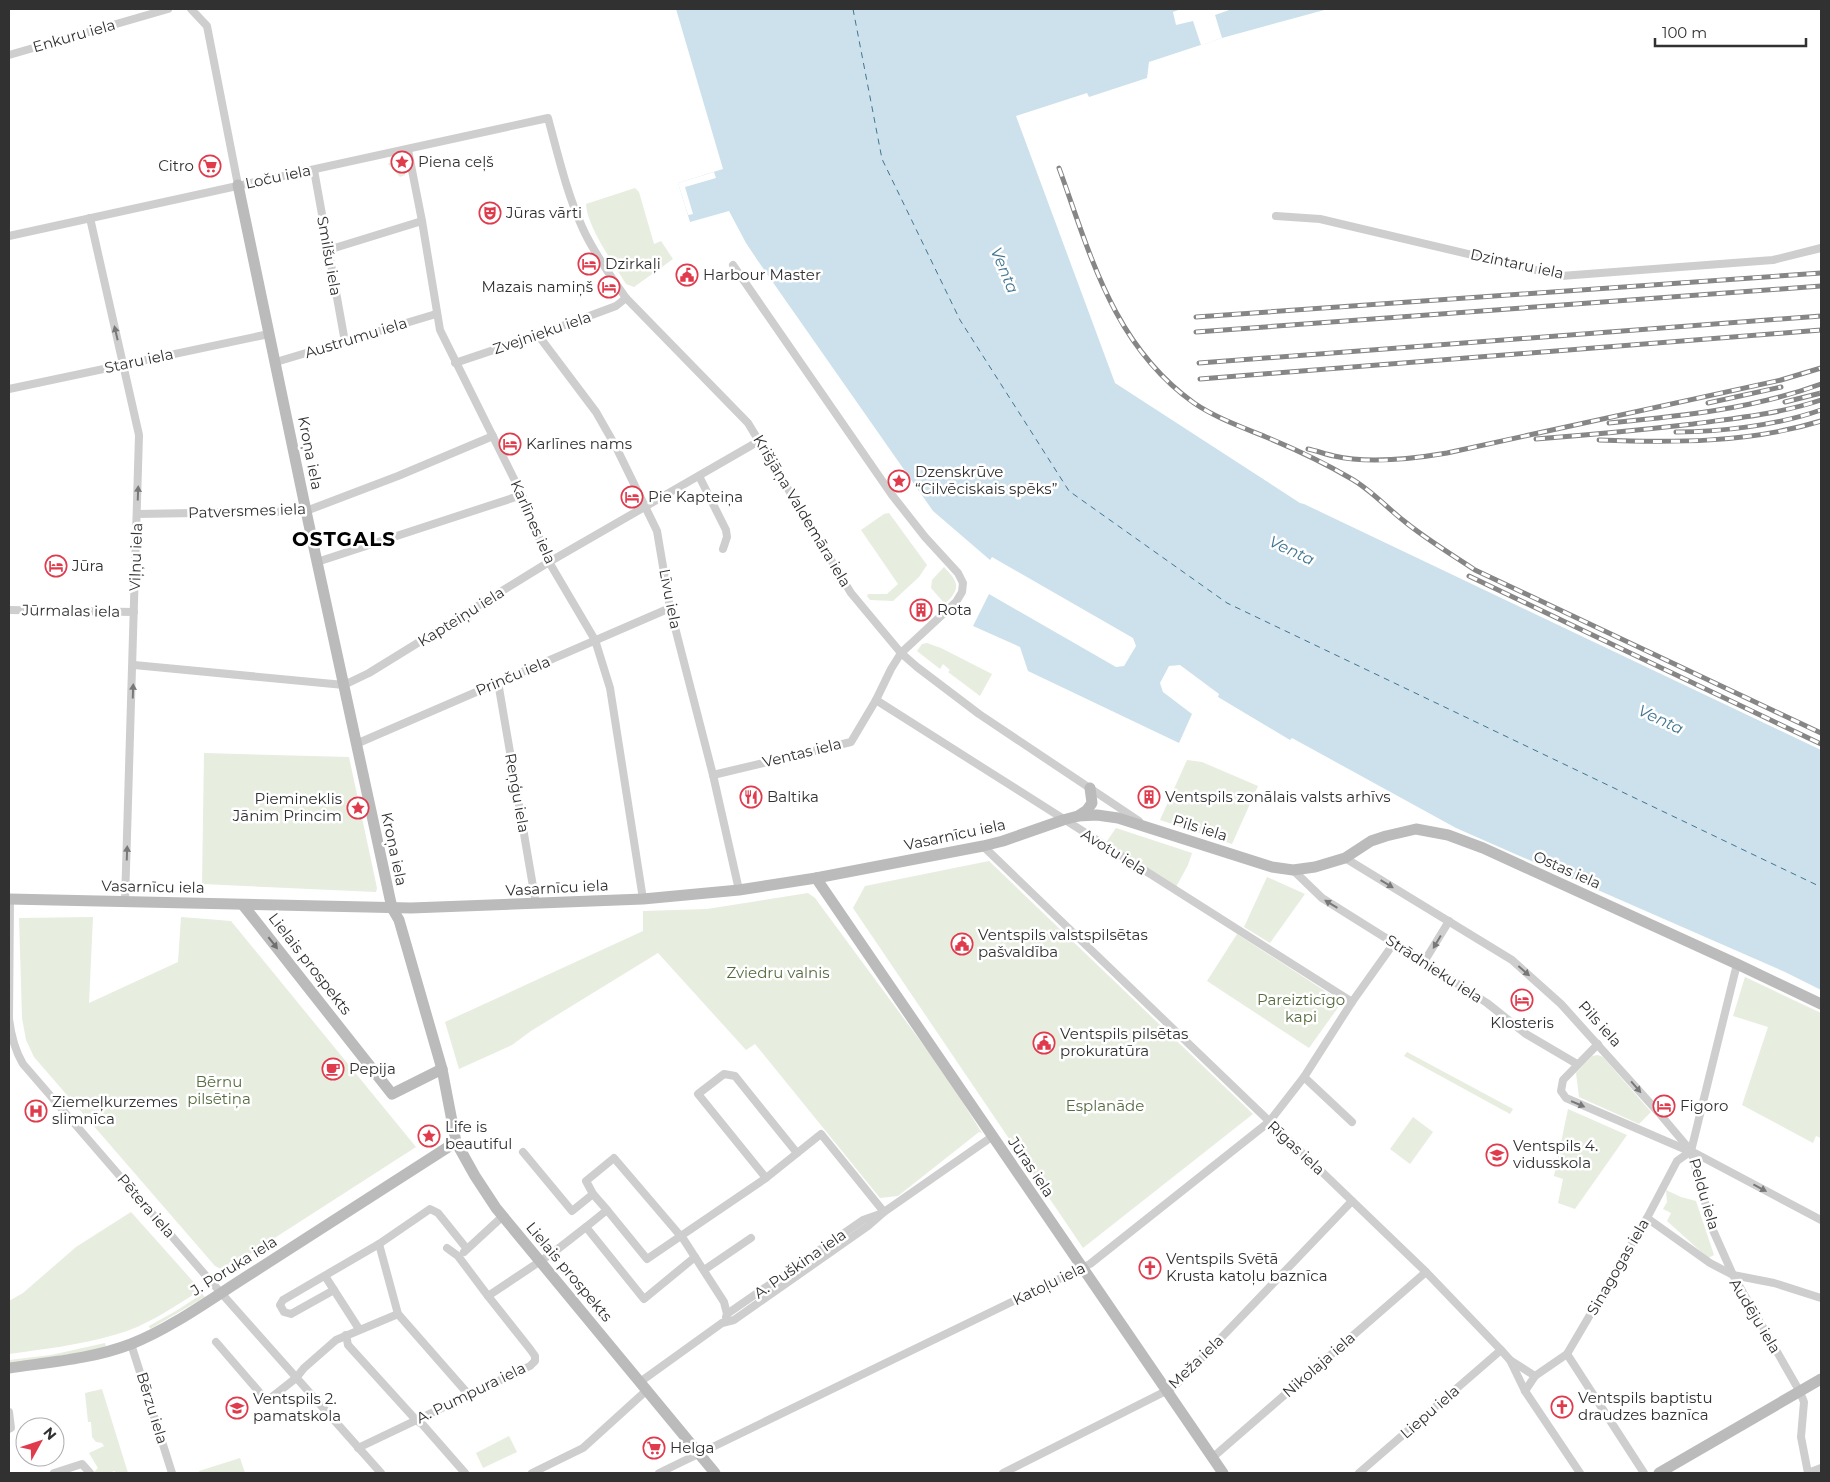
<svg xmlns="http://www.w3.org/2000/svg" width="1830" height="1482" viewBox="0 0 1830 1482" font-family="Montserrat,sans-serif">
<rect width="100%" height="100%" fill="#fff"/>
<g fill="#e7eddf">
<path d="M402,160L405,175L400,177L388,164L389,163Z"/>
<path d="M635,188L639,192L654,244L661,241L673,259L634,287L626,284C614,264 587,227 586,204Z"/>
<path d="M889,513L927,565L919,577L893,601L870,600L867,596L868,594H887L898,584L861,530L884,514Z"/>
<path d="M944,567C959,583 961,588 945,604L931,588L932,580Z"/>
<path d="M927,643L941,648L992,674L980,696L948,672L950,670L943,664L940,669L917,651L922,644Z"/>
<path d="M204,753L349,757L377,888L376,892L202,884Z"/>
<path d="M1187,760L1202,762L1258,786L1232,844L1160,820Z"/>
<path d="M1116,828L1192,853L1188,865L1176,887L1105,844Z"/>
<path d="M989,861L1253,1114L1083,1248L853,908L865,886Z"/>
<path d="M1267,877L1305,894L1270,943L1244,927Z"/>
<path d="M808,893L815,898L947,1077L982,1133L979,1132L898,1196L880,1198L755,1044L746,1050L658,953L531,1031L512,1045L459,1069L445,1022L643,931V911L707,909Z"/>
<path d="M93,917L89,1003L178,962L181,917L231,921L416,1147L228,1268L221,1269L215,1266L34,1057L26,1040L22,1018L19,918Z"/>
<path d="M1237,934L1342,1002L1309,1048L1207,981Z"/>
<path d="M1745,977L1821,1013V1138L1816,1136L1813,1143L1742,1105L1768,1027L1733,1016Z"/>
<path d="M1407,1052L1513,1109L1510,1114L1404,1056Z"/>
<path d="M1598,1055L1603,1057L1651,1112L1639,1124L1579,1097L1576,1073L1592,1056Z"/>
<path d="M1568,1109L1627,1135L1575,1209L1558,1203L1563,1179L1554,1176Z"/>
<path d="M1413,1117L1433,1132L1410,1164L1390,1149Z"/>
<path d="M1666,1190L1681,1197L1696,1201L1714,1255L1708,1258L1667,1221L1671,1213L1663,1209L1667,1202Z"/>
<path d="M131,1212L198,1287L199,1291C172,1308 145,1327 114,1335C80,1345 44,1349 9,1354V1301L23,1293L76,1247Z"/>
<path d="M202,1294L205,1297L150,1329L149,1326L176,1311Z"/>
<path d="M105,1343L106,1346L90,1351L13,1363L9,1362V1360L51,1355Z"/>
<path d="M102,1389L128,1473H115V1471L108,1473H93L98,1468L89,1453L104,1446L102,1443L96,1442L92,1437L91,1422H88L85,1393Z"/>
<path d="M509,1436L517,1452L483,1468L476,1453Z"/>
<path d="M240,1458L245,1473H200L199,1471Z"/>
</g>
<path fill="#cde1ec" d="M676,9H1328L1222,38L1149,62L1147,78L1089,97L1087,93L1016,116L1115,383L1300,503L1304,504L1821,750V990L1785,972L1456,828L1292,738L1290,740L1218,697L1219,694L1180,665L1169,666L1160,683L1163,692L1192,714L1179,743L1028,671L1020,647L973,626L989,594L1116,667L1124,666L1136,646L1133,638L992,557L990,560L933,511L758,261L746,243L729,211L690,222L678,183L723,169Z"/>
<g fill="#fff">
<path d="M1181,9H1232L1215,15L1222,38L1201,45L1193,21L1176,25L1173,12Z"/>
<path d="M714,172L716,178L685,187L693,214L688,215L678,183Z"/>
</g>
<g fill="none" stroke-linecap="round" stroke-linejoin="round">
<path stroke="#417591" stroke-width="1" stroke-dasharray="6 5" stroke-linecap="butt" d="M853,9L882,159L960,320L1069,491L1227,603L1821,887"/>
<g stroke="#cecece" stroke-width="8">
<path d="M191,9L207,26L238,185"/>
<path d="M9,55L168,9"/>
<path d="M408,150L422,221L440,330L522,495L549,562L595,640L610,688L643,899"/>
<path d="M314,170L345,342"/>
<path d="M1276,216L1320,219L1561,276L1773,260L1821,248"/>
<path d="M90,218L139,435L125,902"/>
<path d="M9,236L548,118C558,155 567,194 583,229C594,253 611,277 626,298L748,423L851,593L901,653L917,667L979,714L1139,821"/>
<path d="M328,250L422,221"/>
<path d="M538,335L596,412L616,447L657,531L670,608L713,775L739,890"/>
<path d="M276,362L436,314"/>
<path d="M455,363L538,335L616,306L626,298"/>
<path d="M9,389L269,334"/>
<path d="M699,476L726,530L727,537L723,549"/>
<path d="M137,514L306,511L398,476L493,436"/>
<path d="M317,562L522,495"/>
<path d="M9,610L134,612"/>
<path d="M134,665L344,685L369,673L549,562L759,441"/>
<path d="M498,682L536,904"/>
<path d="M876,700L1352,1002"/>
<path d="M356,744L670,608"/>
<path d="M713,775L851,742L876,700L891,669L901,653L956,602L962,592L963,583L958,573L925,537L892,495L733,265"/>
<path d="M983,846L1426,1272L1501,1350L1510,1360L1525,1391L1580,1473"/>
<path d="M1345,858L1512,960L1561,1004L1659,1113L1691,1151L1821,1220"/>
<path d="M1293,870L1322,898L1424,962L1487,1003L1526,1034L1577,1064"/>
<path d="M10,899L9,1019C11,1035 14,1049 23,1064L207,1277L381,1473"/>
<path d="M1424,962L1449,921"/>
<path d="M1737,964L1691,1151L1712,1228L1733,1275L1800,1392L1804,1402L1801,1437L1808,1473"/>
<path d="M1598,1044L1563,1080L1561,1091L1566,1098L1689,1151"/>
<path d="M1304,1077L1352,1122"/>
<path d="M523,1152L572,1211L593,1194"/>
<path d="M766,1178L698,1094L724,1074L735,1076L797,1153"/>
<path d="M607,1210L593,1194L586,1181L614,1158L684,1240L724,1302L727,1314"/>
<path d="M1647,1218L1710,1263L1733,1275L1774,1283L1821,1298"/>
<path d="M586,1227L607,1210L647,1259L766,1178L821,1134L884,1212"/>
<path d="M379,1244L398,1314L469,1395"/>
<path d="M447,1248L458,1256L488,1296"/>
<path d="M464,1252L503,1216"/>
<path d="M704,1270L751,1238"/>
<path d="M325,1276L359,1329"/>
<path d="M334,1290L291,1314L284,1312L280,1305L283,1300L379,1244L430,1209L438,1213L467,1249"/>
<path d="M726,1317L727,1314L863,1220L880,1214"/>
<path d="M346,1335L348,1345L416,1420L423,1425L465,1473"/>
<path d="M216,1342L267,1401L296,1378L304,1368L336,1340L398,1314"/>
<path d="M131,1344L172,1473"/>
<path d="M1567,1354L1644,1473"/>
<path d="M1510,1360L1535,1376"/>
<path d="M640,1382L722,1323L734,1320L868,1226L884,1212L993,1136"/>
<path d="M1525,1391L1535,1376L1567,1354L1647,1218L1677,1161L1691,1151"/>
<path d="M9,1412L11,1428L9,1429"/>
<path d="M358,1448L530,1366L535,1361V1356L530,1349L488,1296L554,1252L586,1227L644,1299L695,1257"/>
<path d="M1212,1458L1426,1272"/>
<path d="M54,1473L82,1464L90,1473"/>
<path d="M532,1473L583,1448L647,1390"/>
<path d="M659,1473L1090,1264L1269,1122L1304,1077L1352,1002L1394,943"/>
<path d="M1003,1473L1174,1387L1352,1201"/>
<path d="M1359,1473L1501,1350"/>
<path d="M1808,1473L1821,1468"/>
</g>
<g stroke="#bbb" stroke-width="11">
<path d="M238,185L306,511L392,908L399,920L442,1069L456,1142L475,1176L496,1208L715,1473"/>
<path d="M1078,816L1087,810L1092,803L1090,788"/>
<path d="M816,878L1223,1473"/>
<path d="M9,899L411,908L643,899L739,890L816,878L983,846L1003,841L1063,820L1078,816L1097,815L1118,818L1272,867L1293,870L1315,867L1345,858L1371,841L1386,836L1416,829L1448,835L1483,848L1737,964L1821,1004"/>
<path d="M243,905L392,1094L442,1069"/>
<path d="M9,1368C50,1362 92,1359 131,1344C172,1328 215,1296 252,1273C320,1229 388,1185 456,1142"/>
<path d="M1659,1473L1821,1379"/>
</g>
<g stroke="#868686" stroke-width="5">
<g id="rail">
<path d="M1059,168C1091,256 1113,345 1194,403C1216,418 1242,427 1266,437C1295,449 1323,462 1350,478C1370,489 1386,507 1404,521C1426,539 1451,554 1475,570L1821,733"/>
<path d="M1196,317L1821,273"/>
<path d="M1196,332L1821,286"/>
<path d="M1199,363L1821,316"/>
<path d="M1200,379L1821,330"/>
<path d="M1785,402L1821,393"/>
<path d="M1708,403L1781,387"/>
<path d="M1609,423C1681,416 1753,409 1821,384"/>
<path d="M1676,432C1722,432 1778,425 1821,410"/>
<path d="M1536,439C1588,435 1641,430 1693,424C1736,418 1779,414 1821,400"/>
<path d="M1599,440C1673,443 1749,443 1821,421"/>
<path d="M1308,449C1317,451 1325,454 1334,456C1369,464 1412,459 1447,453L1781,380L1821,368"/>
<path d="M1469,576L1821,744"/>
</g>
</g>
<use href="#rail" stroke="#fff" stroke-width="3" stroke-dasharray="9" stroke-linecap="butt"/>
</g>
<defs><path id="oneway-solid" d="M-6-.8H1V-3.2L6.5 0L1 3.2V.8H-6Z" transform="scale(1.25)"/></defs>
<g fill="#787878">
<use href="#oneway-solid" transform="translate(116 333) rotate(-103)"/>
<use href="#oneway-solid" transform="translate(138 493) rotate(-88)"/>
<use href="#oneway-solid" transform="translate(133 691) rotate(-88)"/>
<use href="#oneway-solid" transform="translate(127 853) rotate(-88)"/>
<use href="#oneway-solid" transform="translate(1387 884) rotate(31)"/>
<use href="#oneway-solid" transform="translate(1331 904) rotate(-149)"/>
<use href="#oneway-solid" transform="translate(1437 942) rotate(121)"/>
<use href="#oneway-solid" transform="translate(1524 971) rotate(41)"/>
<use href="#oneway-solid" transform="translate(1636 1087) rotate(49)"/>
<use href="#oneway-solid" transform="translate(1578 1104) rotate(23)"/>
<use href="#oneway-solid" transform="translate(1760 1188) rotate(28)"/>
</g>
<use fill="#6f6f6f" href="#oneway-solid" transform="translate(273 943) rotate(52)"/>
<defs>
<g id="sight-ring" transform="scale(1.125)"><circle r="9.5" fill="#fff" stroke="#e03b4d" stroke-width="1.5"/><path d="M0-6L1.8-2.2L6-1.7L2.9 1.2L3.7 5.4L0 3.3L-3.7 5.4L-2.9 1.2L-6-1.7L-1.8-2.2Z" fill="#e03b4d"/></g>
<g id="supermarket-ring" transform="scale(1.125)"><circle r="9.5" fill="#fff" stroke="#e03b4d" stroke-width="1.5"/><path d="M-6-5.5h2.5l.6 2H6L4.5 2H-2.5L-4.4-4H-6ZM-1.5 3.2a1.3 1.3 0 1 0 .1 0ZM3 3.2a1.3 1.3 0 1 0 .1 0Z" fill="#e03b4d"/></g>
<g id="theatre-ring" transform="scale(1.125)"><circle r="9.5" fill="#fff" stroke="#e03b4d" stroke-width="1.5"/><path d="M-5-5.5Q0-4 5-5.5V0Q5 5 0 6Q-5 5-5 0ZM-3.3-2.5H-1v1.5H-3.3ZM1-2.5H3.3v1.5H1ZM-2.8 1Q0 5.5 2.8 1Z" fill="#e03b4d"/></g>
<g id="hotel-ring" transform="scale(1.125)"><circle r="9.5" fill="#fff" stroke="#e03b4d" stroke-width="1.5"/><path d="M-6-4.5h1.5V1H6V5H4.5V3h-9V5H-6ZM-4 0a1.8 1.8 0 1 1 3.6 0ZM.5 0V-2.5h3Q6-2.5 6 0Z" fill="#e03b4d"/></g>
<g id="civic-ring" transform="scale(1.125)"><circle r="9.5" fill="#fff" stroke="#e03b4d" stroke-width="1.5"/><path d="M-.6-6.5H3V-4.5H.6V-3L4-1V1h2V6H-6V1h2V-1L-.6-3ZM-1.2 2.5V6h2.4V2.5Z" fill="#e03b4d"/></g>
<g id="building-ring" transform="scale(1.125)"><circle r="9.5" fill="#fff" stroke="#e03b4d" stroke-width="1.5"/><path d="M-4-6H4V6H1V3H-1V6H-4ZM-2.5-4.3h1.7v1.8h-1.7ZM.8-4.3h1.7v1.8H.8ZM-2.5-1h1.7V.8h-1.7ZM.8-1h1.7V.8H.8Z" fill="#e03b4d"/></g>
<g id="restaurant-ring" transform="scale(1.125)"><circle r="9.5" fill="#fff" stroke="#e03b4d" stroke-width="1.5"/><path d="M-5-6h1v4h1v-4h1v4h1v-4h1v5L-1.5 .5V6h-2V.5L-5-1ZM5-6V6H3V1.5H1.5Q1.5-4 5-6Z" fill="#e03b4d"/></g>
<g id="cafe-ring" transform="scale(1.125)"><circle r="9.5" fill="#fff" stroke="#e03b4d" stroke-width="1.5"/><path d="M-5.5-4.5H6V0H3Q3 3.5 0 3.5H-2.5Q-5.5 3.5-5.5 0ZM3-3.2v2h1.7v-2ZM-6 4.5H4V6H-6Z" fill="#e03b4d"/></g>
<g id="hospital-ring" transform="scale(1.125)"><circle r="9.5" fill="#fff" stroke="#e03b4d" stroke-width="1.5"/><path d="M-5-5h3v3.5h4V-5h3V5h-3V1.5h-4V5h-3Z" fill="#e03b4d"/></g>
<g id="school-ring" transform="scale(1.125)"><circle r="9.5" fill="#fff" stroke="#e03b4d" stroke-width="1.5"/><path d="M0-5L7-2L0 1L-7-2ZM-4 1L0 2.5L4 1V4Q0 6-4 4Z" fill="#e03b4d"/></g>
<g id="church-ring" transform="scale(1.125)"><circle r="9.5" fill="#fff" stroke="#e03b4d" stroke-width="1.5"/><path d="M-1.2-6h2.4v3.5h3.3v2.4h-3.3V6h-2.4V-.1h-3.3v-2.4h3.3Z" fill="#e03b4d"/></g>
</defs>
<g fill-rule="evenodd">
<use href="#sight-ring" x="402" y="162"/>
<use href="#supermarket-ring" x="210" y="166"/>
<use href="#theatre-ring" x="490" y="213"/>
<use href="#hotel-ring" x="589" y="264"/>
<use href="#civic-ring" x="687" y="275"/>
<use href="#hotel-ring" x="609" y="287"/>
<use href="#hotel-ring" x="510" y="444"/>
<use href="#sight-ring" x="899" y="481"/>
<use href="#hotel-ring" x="632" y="497"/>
<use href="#hotel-ring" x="56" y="566"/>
<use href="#building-ring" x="921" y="610"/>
<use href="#restaurant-ring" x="751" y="797"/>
<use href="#building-ring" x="1149" y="797"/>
<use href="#sight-ring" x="358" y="808"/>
<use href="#civic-ring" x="962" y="944"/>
<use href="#hotel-ring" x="1522" y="1000"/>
<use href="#civic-ring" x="1044" y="1043"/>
<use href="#cafe-ring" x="333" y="1069"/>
<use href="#hotel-ring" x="1664" y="1106"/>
<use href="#hospital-ring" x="36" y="1111"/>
<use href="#sight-ring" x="429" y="1136"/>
<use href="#school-ring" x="1497" y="1155"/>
<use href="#church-ring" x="1150" y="1268"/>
<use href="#church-ring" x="1562" y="1407"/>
<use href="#school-ring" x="237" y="1408"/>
<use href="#supermarket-ring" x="654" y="1448"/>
</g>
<g text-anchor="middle" stroke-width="5" stroke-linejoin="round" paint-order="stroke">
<g font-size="15" fill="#313131" stroke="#fff">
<text transform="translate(74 36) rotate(-16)" y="5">Enkuru iela</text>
<text transform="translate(278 177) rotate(-12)" y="5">Loču iela</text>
<text transform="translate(329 256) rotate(80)" y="5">Smilšu iela</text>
<text transform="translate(1517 264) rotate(12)" y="5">Dzintaru iela</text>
<text transform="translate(542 333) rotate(-19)" y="5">Zvejnieku iela</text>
<text transform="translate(356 338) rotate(-17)" y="5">Austrumu iela</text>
<text transform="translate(139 361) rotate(-12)" y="5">Staru iela</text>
<text transform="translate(310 453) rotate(79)" y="5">Kroņa iela</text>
<text transform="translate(247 511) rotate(-2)" y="5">Patversmes iela</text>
<text transform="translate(802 511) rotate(59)" y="5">Krišjāņa Valdemāra iela</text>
<text transform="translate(533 522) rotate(66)" y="5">Karlīnes iela</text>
<text transform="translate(136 557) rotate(-88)" y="5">Viļņu iela</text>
<text transform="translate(670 599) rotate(79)" y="5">Līvu iela</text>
<text transform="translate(71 611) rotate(1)" y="5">Jūrmalas iela</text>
<text transform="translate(461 617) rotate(-32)" y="5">Kapteiņu iela</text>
<text transform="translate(513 676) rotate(-23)" y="5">Prinču iela</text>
<text transform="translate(802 753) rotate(-14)" y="5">Ventas iela</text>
<text transform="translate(517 793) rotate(80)" y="5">Reņģu iela</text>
<text transform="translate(1200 828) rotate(17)" y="5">Pils iela</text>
<text transform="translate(955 835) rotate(-12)" y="5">Vasarnīcu iela</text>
<text transform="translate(394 849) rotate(78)" y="5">Kroņa iela</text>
<text transform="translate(1114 852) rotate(32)" y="5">Avotu iela</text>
<text transform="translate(1567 870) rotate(24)" y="5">Ostas iela</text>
<text transform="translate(153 887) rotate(1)" y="5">Vasarnīcu iela</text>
<text transform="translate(557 888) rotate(-3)" y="5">Vasarnīcu iela</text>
<text transform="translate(310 964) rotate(52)" y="5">Lielais prospekts</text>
<text transform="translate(1434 969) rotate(33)" y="5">Strādnieku iela</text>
<text transform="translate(1600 1024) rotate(48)" y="5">Pils iela</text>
<text transform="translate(1296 1148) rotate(43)" y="5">Rīgas iela</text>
<text transform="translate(1031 1167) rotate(56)" y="5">Jūras iela</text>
<text transform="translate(1704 1194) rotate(74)" y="5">Peldu iela</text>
<text transform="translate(146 1206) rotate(49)" y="5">Pētera iela</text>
<text transform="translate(800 1264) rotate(-35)" y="5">A. Puškina iela</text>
<text transform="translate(234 1266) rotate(-32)" y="5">J. Poruka iela</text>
<text transform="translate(1618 1267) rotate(-60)" y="5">Sinagogas iela</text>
<text transform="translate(569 1272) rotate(50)" y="5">Lielais prospekts</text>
<text transform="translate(1049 1284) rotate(-26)" y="5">Katoļu iela</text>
<text transform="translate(1755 1316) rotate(59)" y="5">Audēju iela</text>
<text transform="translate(1196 1362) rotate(-44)" y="5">Meža iela</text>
<text transform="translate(1319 1365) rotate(-41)" y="5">Nikolaja iela</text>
<text transform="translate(471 1393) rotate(-26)" y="5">A. Pumpura iela</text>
<text transform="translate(152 1408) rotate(73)" y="5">Bērzu iela</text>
<text transform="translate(1430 1412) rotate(-41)" y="5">Liepu iela</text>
</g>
<g font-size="15" fill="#313131" stroke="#fff" text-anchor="start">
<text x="418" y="167">Piena ceļš</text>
<text x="194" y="171" text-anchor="end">Citro</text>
<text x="506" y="218">Jūras vārti</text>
<text x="605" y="269">Dzirkaļi</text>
<text x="703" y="280">Harbour Master</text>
<text x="593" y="292" text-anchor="end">Mazais namiņš</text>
<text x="526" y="449">Karlīnes nams</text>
<text x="915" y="477">Dzenskrūve<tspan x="915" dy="17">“Cilvēciskais spēks”</tspan></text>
<text x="648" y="502">Pie Kapteiņa</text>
<text x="72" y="571">Jūra</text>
<text x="937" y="615">Rota</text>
<text x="767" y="802">Baltika</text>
<text x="1165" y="802">Ventspils zonālais valsts arhīvs</text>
<text x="342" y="804" text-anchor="end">Piemineklis<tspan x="342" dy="17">Jānim Princim</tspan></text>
<text x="978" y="940">Ventspils valstspilsētas<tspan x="978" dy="17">pašvaldība</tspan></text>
<text x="1522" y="1028" text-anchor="middle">Klosteris</text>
<text x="1060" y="1039">Ventspils pilsētas<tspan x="1060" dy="17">prokuratūra</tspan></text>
<text x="349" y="1074">Pepija</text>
<text x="52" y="1107">Ziemeļkurzemes<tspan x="52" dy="17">slimnīca</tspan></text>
<text x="1680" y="1111">Figoro</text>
<text x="445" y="1132">Life is<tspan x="445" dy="17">beautiful</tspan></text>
<text x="1513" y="1151">Ventspils 4.<tspan x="1513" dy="17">vidusskola</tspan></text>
<text x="1166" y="1264">Ventspils Svētā<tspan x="1166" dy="17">Krusta katoļu baznīca</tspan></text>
<text x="1578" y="1403">Ventspils baptistu<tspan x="1578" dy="17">draudzes baznīca</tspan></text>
<text x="253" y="1404">Ventspils 2.<tspan x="253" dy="17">pamatskola</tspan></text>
<text x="670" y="1453">Helga</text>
</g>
<g font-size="15" fill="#556b3f" stroke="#fff">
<text x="778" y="978">Zviedru valnis</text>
<text x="1301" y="1005">Pareizticīgo<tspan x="1301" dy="17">kapi</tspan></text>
<text x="219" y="1087">Bērnu<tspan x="219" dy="17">pilsētiņa</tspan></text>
<text x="1105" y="1111">Esplanāde</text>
</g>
<g font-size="16" font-style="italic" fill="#417591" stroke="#fff">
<text transform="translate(1005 270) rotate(67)" y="6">Venta</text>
<text transform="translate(1292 550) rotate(25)" y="6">Venta</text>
<text transform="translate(1661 719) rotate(25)" y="6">Venta</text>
</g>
<g font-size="20" font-weight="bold" letter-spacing="1" fill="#000" stroke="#fff">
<text x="344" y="546">OSTGALS</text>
</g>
</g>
<rect width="1830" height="1482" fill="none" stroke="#313131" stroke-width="20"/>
<g transform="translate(40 1442) rotate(50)"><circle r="24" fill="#ffffff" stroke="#adadad"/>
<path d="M0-4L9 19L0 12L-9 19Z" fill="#e03b4d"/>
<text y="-8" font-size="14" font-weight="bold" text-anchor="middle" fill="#313131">N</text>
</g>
<path d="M1655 38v8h151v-8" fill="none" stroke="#313131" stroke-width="2.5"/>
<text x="1662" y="38" font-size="15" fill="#313131" stroke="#ffffff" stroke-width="4" paint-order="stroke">100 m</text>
</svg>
